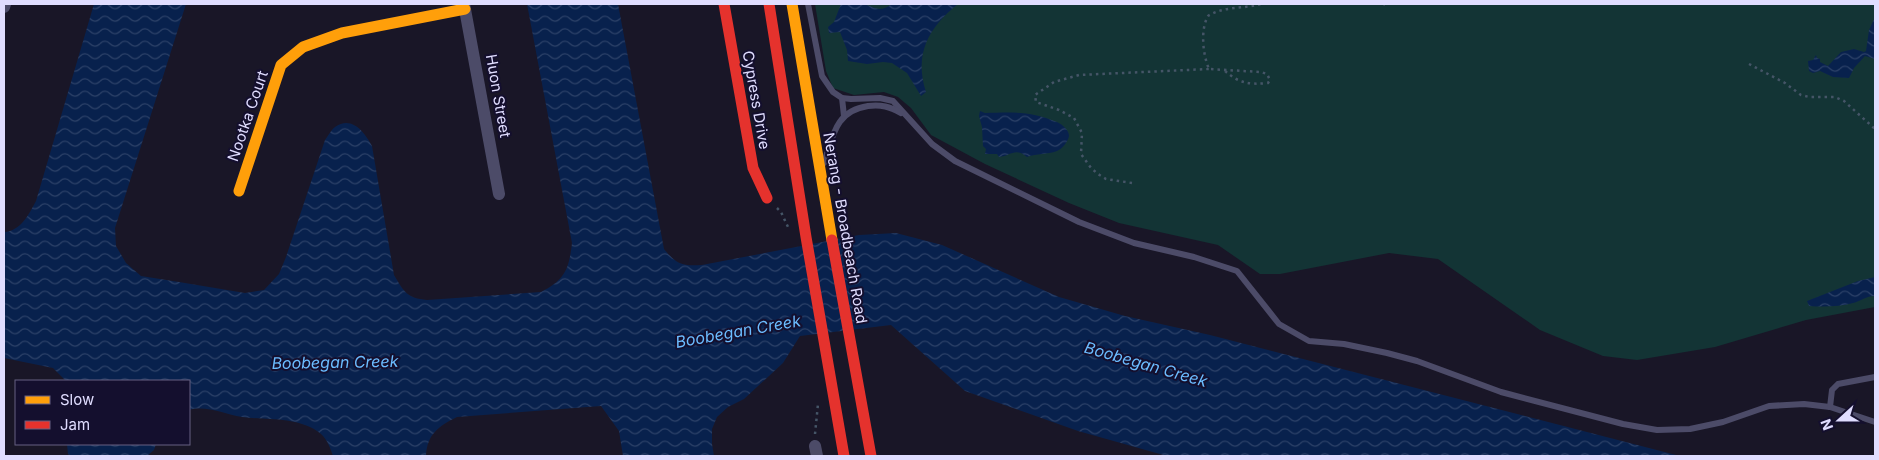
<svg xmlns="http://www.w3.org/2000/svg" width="1879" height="460" viewBox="0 0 1879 460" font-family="Inter,sans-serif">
<defs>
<pattern id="water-waves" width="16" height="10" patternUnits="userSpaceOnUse" patternTransform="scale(1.25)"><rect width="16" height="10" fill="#08214d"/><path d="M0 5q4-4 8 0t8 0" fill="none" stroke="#2c4168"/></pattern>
</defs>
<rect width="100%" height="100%" fill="#191627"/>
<path fill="#133435" d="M815,4H1875V307L1806,320L1715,347L1637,360L1603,356L1540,330L1438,259L1389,253L1280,274H1260L1218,245L1119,223L1069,203L985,164L931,135L911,108L898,97L884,92L854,95L833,88L826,71Z"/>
<g fill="url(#water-waves)">
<path d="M94,4H186L115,228L116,246L126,263L141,276L179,282L245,293L264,290L279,274L286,257L325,140C328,136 331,130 335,127C352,115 365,133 372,146L394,275C404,292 407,298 427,300L541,292C565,280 569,269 572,243L527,4H618L664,249C677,265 682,266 702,265L859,235L896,233L942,245L1059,297L1125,316L1210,335L1680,456H1167L1078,431L965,391L891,325L800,336L783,363L744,399L728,407L717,417L712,429V444L714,456H623L619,431L601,406L457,417C439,426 427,434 426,456H333C330,447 326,436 317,431C296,417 266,420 242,417C224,414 206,405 189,410V381H66L53,368L4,358V232C21,231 29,214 36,201Z"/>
<path d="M841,4C847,4 855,3 862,4C875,6 878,14 892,4H958C928,28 914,54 926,92L921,96L907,73L892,63L883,62L867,64L848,61L847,50L840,32L829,33L828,27L834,22Z"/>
<path d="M1875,17V59L1865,56L1854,68L1849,78L1833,77L1820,71L1813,73L1809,71L1808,61L1813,60L1816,55L1817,58L1820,59V62L1828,66L1841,52L1854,49L1864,52L1866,51L1869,30Z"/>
<path d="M980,111L985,113C1012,112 1031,111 1057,122C1063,125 1069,130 1069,136C1068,142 1062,149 1057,151C1047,155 1037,153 1027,157C1015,147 1011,156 999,157L997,154H985L986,149L983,146L982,127L979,116Z"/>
<path d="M1875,277V296C1866,296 1861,301 1853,303C1839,307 1823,307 1809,306L1807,301L1858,281Z"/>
<path d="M67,444H156L154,450L147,456H71L68,454Z"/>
</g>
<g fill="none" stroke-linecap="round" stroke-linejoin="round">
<g stroke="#455567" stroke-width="2.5" stroke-dasharray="2.5 4" stroke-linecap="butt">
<path d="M1384,4L1385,5"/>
<path d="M1749,64L1785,83L1801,95L1809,97H1835L1844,101L1875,129"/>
<path d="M1225,71C1239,83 1249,85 1268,83L1270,80L1267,74L1261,72L1209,69C1203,55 1200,30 1208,16C1223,6 1244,9 1261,4"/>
<path d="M1132,183L1106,179L1098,174L1091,168L1081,154L1082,133L1074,118L1059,110L1036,102L1035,95L1054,82L1079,75L1209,69"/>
<path d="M777,208L781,212L788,227"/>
<path d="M815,434L818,404"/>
</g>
<g stroke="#4c4b68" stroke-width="6">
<path d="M808,4L822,76L833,92L842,98L851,99L880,98L893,101L932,144L955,161L1079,222L1134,243L1194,257L1237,271L1279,324L1309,341L1344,344L1387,353L1417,361L1501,392L1623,424L1657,430L1690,429L1723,422L1769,406L1804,404L1830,407L1875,422"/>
<path d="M842,98L844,116"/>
<path d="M824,163C833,136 835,111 868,106C881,104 890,107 901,113"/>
<path d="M1830,407L1832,390L1838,384L1875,377"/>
</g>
<g stroke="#4c4b68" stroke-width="12">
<path d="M464,4L499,194"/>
<path d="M4,7L5,4"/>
<path d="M815,446L817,456"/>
</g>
<g stroke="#ff9f0a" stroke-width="11">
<path d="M792,4L832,240"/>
<path d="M239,191L281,65L303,47L342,33L465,9"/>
</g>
<g stroke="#e5322d" stroke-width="11">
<path d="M724,4L753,168L767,198"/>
<path d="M769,4L806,237L844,456"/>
<path d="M832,240L871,456"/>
</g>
</g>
<g text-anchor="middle" stroke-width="4" stroke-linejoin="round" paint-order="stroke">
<g font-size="15" fill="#e0ddff" stroke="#140f2e">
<text transform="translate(498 96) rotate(80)" y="5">Huon Street</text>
<text transform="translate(756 100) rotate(80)" y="5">Cypress Drive</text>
<text transform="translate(248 116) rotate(-71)" y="5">Nootka Court</text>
<text transform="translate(845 228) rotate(80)" y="5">Nerang - Broadbeach Road</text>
</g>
<g font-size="16" font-style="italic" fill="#6bbcff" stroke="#140f2e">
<text transform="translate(738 331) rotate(-10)" y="6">Boobegan Creek</text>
<text transform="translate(335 362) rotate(-1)" y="6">Boobegan Creek</text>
<text transform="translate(1146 364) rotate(16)" y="6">Boobegan Creek</text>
</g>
</g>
<rect width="1879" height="460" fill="none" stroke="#e0ddff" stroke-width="10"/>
<rect x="15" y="380" width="175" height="65" fill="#140f2e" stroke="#666182"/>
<rect x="25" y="396" width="25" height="8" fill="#ff9f0a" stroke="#666182"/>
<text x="60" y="405" font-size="15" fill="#e0ddff">Slow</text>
<rect x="25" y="421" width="25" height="8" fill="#e5322d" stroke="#666182"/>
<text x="60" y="430" font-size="15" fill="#e0ddff">Jam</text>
<g transform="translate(1839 420) rotate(249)" stroke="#140f2e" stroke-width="4" paint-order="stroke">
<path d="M0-4L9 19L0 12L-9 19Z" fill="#e0ddff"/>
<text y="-8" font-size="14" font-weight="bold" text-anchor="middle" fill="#e0ddff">N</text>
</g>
</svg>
